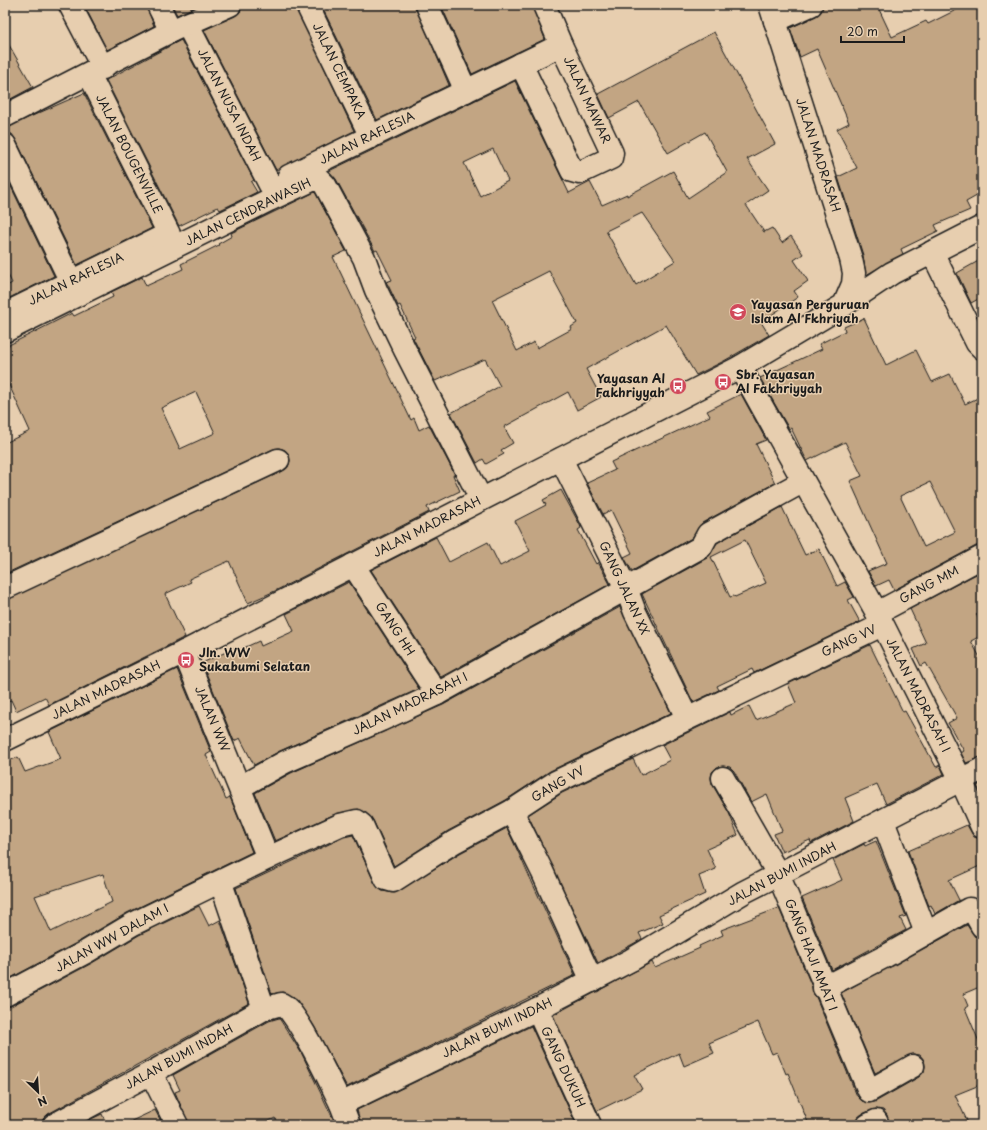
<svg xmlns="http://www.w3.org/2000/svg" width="987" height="1130" viewBox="0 0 987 1130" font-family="'Playpen Sans',sans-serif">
<rect width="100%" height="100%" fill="#e7ceaf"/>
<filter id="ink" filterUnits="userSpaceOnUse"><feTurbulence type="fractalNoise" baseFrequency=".025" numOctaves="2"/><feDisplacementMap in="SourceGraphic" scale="8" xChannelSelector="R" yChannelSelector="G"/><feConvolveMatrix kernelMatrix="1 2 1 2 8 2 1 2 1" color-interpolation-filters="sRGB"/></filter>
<g filter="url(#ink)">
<g fill="#c2a583" stroke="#1c1c1c" fill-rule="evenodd">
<path d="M84,5H146L154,26L107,50Z"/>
<path d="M172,5H199L177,15Z"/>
<path d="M242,5H295L354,131L276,170L204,30L235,16L240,12Z"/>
<path d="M321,5H415L449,85L377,120Z"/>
<path d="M441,5H532L545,39L472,74Z"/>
<path d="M823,5H877L892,37L926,21L928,24L966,5H982V193L966,202L970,210L935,225L938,231L901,249L903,254L866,275L863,255L838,177L857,168L837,129L849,123L817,49L800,57L790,28L816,16L821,12Z"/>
<path d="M714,32L775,144L747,159L768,190L746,205L764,232L772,228L782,243L791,236L803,254L794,260L808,281L794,291L798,297L761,322L769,335L724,361L696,375L666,325L586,369L601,397L577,410L568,392L504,427L513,443L501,450L504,454L486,464L483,459L477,463L451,413L500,386L485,359L435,381L413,338L415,337L400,305L398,306L388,285L386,282L392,280L377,250L375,251L336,179L329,171L515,81L569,193L590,182L602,205L627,194V196L673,171L688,198L727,172L705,132L668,153L639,102L609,118L598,94ZM493,149L508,181L480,196L464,163ZM642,213L675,261L636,285L606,231ZM549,271L577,323L571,327L572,329L537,348L534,342L517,351L492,300Z"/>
<path d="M5,38L33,87L5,102Z"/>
<path d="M181,40L254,180L251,182L257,192L220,210L218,207L179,226L106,80Z"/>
<path d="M84,93L152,228L77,265L16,140L12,134L5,133V128Z"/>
<path d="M5,174L54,276L5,300V287L12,283L5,269Z"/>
<path d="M315,192L346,251L333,257L411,420L414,418L419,430L429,425L455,475H453L460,491L427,507L429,512L275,591L248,603L229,561L189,579L191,582L165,594L185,637L49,705L45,697L16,711L11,700L5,703V600L283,471L288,467L290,461L289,454L285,450L279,448L273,449L5,574V443L30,431L5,376V347L72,313L74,316L113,297L111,292L142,277L146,286L183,269L181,264L219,245L218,244L232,236L231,233ZM196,392L215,433L180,449L161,408Z"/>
<path d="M982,259V297L971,303L957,273Z"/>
<path d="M864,318L886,365L916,350L932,382L950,374L965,404L982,396V545L976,546L894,590L889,580L876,586L868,571L887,563L850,481L862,476L845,442L807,461L791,428L789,429L760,378L822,349L819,344L845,331L844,327ZM930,482L955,532L924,547L900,496Z"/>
<path d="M741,394L766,440L756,444L775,483L702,523L692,538L632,571L624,557L632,553L611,510L603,514L587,483L615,470L611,462L710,416L707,411Z"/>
<path d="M561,490L580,525L581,528L578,530L596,564L598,562L610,584L441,677L371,570L436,537L449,562L488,542L500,566L530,551L515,521L546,505L543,500Z"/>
<path d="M782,507L805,555L819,549L837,586L845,582L854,597L848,600L860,622L754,673L752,669L717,686L719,690L693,702L642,594L707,558L717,543ZM745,540L766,583L735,597L734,596L730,597L711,557Z"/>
<path d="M982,571V612L976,614L982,626V635L971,641L982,661V757L966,763L961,753L964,751L948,723L957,718L926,663L921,666L913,649L926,643L910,609Z"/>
<path d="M349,582L419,689L280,751L254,765L240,738L234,741L202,663L235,648L237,651L259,641L261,646L294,631L286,614Z"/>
<path d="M620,607L671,713L550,771L506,800L448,831L394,866L373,820L359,809L335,814L275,841L255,793L291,773L443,705Z"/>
<path d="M870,645L903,712L905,711L936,767L940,765L944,774L886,804L877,784L845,798L854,821L811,843L810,840L782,852L774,834L782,831L767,794L751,802L734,771L730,767L723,766L717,767L712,772L711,778L712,784L729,813L738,835L707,849L716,869L699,876L705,894L659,915L663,923L639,933L642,939L598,963L528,815L562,793L633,759L641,775L670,760L662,745L730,712L731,715L749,706L756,720L796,703L788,684Z"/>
<path d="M177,669L211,752L206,755L226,799L230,797L252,852L127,913L80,941L5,981V763L18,757L25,772L61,759L49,732ZM103,874L112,902L51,932L35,896Z"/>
<path d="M982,783V796L977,786Z"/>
<path d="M967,825L974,837L982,839V865L949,880L959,900L935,914L931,905L929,906L908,851Z"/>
<path d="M507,828L575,975L347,1087L314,1026L297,1000L283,992L272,994L236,888L344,837L353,835L375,884L382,891L395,893L460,853Z"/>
<path d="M876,841L906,916L900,918L906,930L832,970L802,898L842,880L833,860L864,844L865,846Z"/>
<path d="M199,906L209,926L220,920L249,1003L48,1114L43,1119L42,1125H5V1007L11,1006L92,963L139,935Z"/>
<path d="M779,908L812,987L813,993L816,997L857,1096L862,1101L868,1103L875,1102L919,1077L924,1072L925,1066L924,1060L920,1055L913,1054L875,1073L841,993L967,925L975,937L982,938V986L963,994L968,1006L965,1008L982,1049V1084L955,1095L969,1125H890L887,1115L883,1110L876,1109L862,1114L857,1118L856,1125H809L788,1073L786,1074L777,1052L772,1054L758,1022L709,1043L714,1053L684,1066L679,1053L634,1075L642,1089L597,1111L553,1015L652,962L655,968L700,948L699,946L723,935L721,930Z"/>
<path d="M279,1018L302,1054L336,1125H279L275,1118L261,1125H189L175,1092L180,1090L173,1075L269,1021Z"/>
<path d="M531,1026L575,1122L570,1125H361L357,1110Z"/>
<path d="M155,1110L163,1125H123Z"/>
<path d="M102,1114L107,1125H89L87,1121Z"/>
</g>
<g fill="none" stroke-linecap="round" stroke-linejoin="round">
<g stroke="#1c1c1c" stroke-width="25">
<g id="minor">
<path d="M70,5L103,68"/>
<path d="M158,5L171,31"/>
<path d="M307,5L371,137"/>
<path d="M427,5L466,91"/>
<path d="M775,21L811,5"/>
<path d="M187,24L270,185"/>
<path d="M521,64L572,171L579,173L611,158L612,153L561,45"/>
<path d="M89,74L169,234"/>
<path d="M5,116L171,31L230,5"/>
<path d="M5,145L71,282"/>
<path d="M289,176L561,45L544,5"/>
<path d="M932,252L977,343L982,348"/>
<path d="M844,305L892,273L982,227"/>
<path d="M5,314L164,236"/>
<path d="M5,331L269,200L312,180L319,179L325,185L364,258L376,290L405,350L481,499"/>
<path d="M740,367L877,613L961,780L982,827"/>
<path d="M561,459L626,588L635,612L687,718"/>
<path d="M353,565L437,694"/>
<path d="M5,588L278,460"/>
<path d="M877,613L982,557"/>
<path d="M5,740L184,652L740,367L844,305L853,284L854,273L851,259L770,5"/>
<path d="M723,778L778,874L869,1091L913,1066"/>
<path d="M240,787L285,762L381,720L437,694L701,547L708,534L802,482"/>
<path d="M512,811L542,871L592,981"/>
<path d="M883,821L926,933"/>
<path d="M268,858L340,825L357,821L362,825L386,879L393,881L454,842L512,811L556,782L882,625"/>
<path d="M221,883L264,1009"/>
<path d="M824,988L886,956L969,909L973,910L982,926"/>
<path d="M5,995L86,952L133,924L268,858L184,652"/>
<path d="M537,1009L590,1125"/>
<path d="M151,1073L177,1125"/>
<path d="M341,1104L349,1125"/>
<path d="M54,1125L151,1073L264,1009L281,1004C294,1005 333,1088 341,1104L537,1009L631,960L744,892L982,769"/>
<path d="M868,1125L876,1121L878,1125"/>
</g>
</g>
<use href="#minor" stroke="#e7ceaf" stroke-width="22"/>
</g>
</g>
<defs>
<g id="school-disc" transform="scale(0.9)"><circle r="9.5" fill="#d1495b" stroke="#e7ceaf"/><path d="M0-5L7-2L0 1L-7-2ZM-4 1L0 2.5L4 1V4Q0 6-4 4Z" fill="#fff"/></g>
<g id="bus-disc" transform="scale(0.9)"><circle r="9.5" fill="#d1495b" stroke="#e7ceaf"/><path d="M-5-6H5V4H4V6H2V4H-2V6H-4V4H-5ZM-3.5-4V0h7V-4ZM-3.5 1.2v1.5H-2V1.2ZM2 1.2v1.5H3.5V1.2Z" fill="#fff"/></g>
</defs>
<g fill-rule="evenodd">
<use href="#school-disc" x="738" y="312"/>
<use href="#bus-disc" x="723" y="382"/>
<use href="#bus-disc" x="678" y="386"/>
<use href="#bus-disc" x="186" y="660"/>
</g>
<g text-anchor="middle" stroke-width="3" stroke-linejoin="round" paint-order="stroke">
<g font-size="12" fill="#1c1c1c" stroke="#e7ceaf">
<text transform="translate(339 71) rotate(64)" y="4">JALAN CEMPAKA</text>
<text transform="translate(587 100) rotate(65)" y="4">JALAN MAWAR</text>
<text transform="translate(229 105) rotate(63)" y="4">JALAN NUSA INDAH</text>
<text transform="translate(367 138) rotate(-26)" y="4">JALAN RAFLESIA</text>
<text transform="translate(129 154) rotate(63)" y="4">JALAN BOUGENVILLE</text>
<text transform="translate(818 155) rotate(72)" y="4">JALAN MADRASAH</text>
<text transform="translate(248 212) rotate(-26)" y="4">JALAN CENDRAWASIH</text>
<text transform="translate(76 279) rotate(-26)" y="4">JALAN RAFLESIA</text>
<text transform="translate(427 527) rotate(-27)" y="4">JALAN MADRASAH</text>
<text transform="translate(929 585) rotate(-28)" y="4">GANG MM</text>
<text transform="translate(624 588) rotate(65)" y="4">GANG JALAN XX</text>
<text transform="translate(395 629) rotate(57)" y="4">GANG HH</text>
<text transform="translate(849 641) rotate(-25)" y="4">GANG VV</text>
<text transform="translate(106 690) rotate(-26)" y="4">JALAN MADRASAH</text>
<text transform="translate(918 695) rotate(63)" y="4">JALAN MADRASAH I</text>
<text transform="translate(410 704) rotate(-26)" y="4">JALAN MADRASAH I</text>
<text transform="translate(212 719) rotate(67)" y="4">JALAN WW</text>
<text transform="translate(558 784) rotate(-30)" y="4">GANG VV</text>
<text transform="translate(782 874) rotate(-28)" y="4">JALAN BUMI INDAH</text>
<text transform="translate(112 938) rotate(-29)" y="4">JALAN WW DALAM I</text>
<text transform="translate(811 955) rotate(68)" y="4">GANG HAJI AMAT I</text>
<text transform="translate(497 1028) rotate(-26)" y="4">JALAN BUMI INDAH</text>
<text transform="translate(179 1057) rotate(-29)" y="4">JALAN BUMI INDAH</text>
<text transform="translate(563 1067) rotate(65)" y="4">GANG DUKUH</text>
</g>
<g font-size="12" font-weight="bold" fill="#1c1c1c" stroke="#e7ceaf" text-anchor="start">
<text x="751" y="309">Yayasan Perguruan<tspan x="751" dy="14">Islam Al Fkhriyah</tspan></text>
<text x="736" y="379">Sbr. Yayasan<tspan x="736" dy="14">Al Fakhriyyah</tspan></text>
<text x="665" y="383" text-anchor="end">Yayasan Al<tspan x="665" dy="14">Fakhriyyah</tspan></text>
<text x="199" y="657">Jln. WW<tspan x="199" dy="14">Sukabumi Selatan</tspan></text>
</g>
</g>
<rect width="987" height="1130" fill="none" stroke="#e7ceaf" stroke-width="20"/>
<rect x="10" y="10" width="967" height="1110" fill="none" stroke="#1c1c1c" stroke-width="1.5" filter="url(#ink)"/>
<g transform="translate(38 1092) rotate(155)" stroke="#e7ceaf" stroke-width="3" paint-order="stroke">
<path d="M0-3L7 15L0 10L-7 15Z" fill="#1c1c1c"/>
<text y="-6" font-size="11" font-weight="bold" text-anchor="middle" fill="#1c1c1c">N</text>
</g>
<path d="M841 36v6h63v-6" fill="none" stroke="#1c1c1c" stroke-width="2"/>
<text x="847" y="36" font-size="12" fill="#1c1c1c" stroke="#e7ceaf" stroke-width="3" paint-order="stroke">20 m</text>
</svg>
